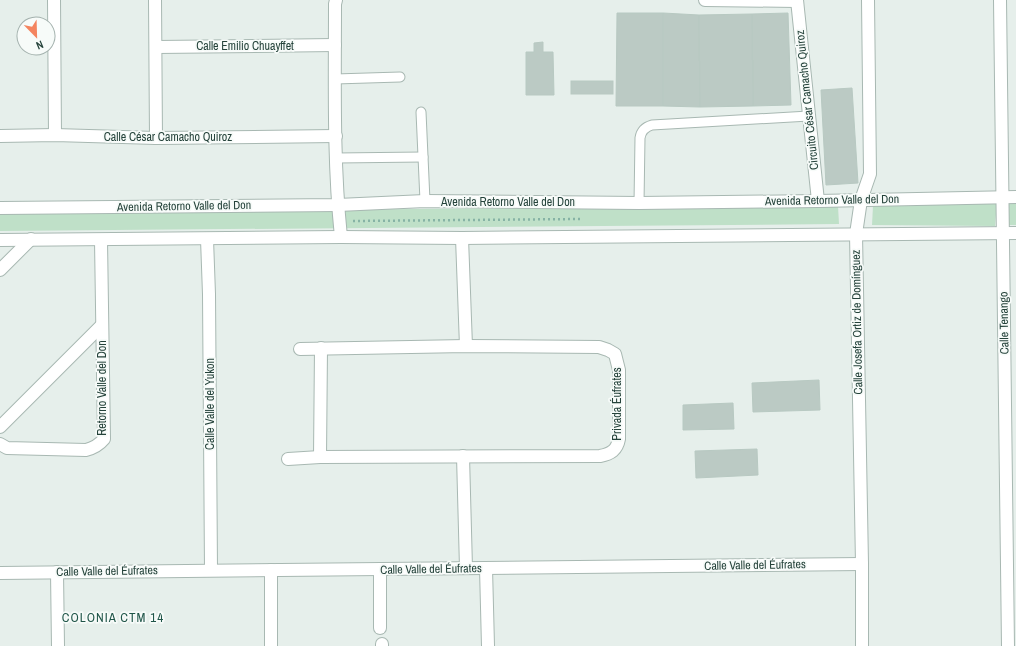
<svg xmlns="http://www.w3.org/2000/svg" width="1016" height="646" viewBox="0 0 1016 646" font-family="'Archivo Narrow',sans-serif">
<rect width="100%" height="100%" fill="#e6efeb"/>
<g fill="#bfe0c8">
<path d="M997,202L995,226L872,225L873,206Z"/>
<path d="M1007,204H1016V225H1006Z"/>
<path d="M838,206L839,224L0,231V212Z"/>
</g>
<g fill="#bbcac4" stroke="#b8c9c2">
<path d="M617,13H663V106H616Z"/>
<path d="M663,13L699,15L700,107L663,106Z"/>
<path d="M788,13L791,105L753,106L752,14Z"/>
<path d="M752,14L753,106L700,107L699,15Z"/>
<path d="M543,42V52H553L554,95H526V52H534V43Z"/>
<rect x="571" y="81" width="42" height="13"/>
<path d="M852,88L858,183L826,185L821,90Z"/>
<path d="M819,380L820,410L753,412L752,383Z"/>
<path d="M733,403L734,429L683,430V405Z"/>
<path d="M757,449L758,475L696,478L695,451Z"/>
</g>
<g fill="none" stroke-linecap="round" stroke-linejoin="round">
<g stroke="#a8b8b2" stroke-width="11">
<g id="service">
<path d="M335,79L400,77"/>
<path d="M421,112L425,201"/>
<path d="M337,158L423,157"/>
<path d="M639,203L640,138C641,131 645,127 652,125L809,116"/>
</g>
</g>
<g stroke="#a8b8b2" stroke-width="14">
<g id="minor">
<path d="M54,0L55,135"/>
<path d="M155,0L156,138"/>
<path d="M336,0L335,4C335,82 333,160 341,237"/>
<path d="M705,0L797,1"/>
<path d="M797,0L818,201"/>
<path d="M1000,0L1008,646"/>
<path d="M156,47L335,45"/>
<path d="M0,136L55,135L156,138L336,136"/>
<path d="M462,238L466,346"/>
<path d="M207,239L209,294L211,570"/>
<path d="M0,270L31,239"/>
<path d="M0,427L102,325"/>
<path d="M0,444L7,448L86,450C94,448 99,445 104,439L101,240"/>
<path d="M463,456L466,568"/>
<path d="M320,457L321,348"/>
<path d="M288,459L320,457L600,456C611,454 617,450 619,439V370L615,354L608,350L599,347L466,346L300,349"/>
<path d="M486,568L488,646"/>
<path d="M271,570V646"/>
<path d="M57,572L58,646"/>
<path d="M0,573L862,564"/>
<path d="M380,628V569"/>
<path d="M382,646V644"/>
<path d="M862,646V564L856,234L861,200L870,174L868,0"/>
</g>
</g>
<g stroke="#a8b8b2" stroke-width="14">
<g id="tertiary">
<path d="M0,208L338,205L425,201L639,203L818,201L1016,197"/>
<path d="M0,240L341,237L462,238L1016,233"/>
</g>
</g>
<path stroke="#86b3a5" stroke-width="2.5" stroke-dasharray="2 3" stroke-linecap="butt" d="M353,221L580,219"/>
<use href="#service" stroke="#fff" stroke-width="9"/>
<use href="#minor" stroke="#fff" stroke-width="12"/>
<use href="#tertiary" stroke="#fff" stroke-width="12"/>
</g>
<g text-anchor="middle" stroke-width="3.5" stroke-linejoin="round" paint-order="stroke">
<g font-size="12" fill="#24423a" stroke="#f7fbf9">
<text x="245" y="50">Calle Emilio Chuayffet</text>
<text transform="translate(807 100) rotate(-96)" y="4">Circuito César Camacho Quiroz</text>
<text x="168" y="141">Calle César Camacho Quiroz</text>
<text transform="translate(832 200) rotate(-1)" y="4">Avenida Retorno Valle del Don</text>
<text x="508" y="206">Avenida Retorno Valle del Don</text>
<text transform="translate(184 206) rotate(-1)" y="4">Avenida Retorno Valle del Don</text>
<text transform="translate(857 322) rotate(-91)" y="4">Calle Josefa Ortiz de Domínguez</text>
<text transform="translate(1004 323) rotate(-91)" y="4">Calle Tenango</text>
<text transform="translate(102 388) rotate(-90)" y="4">Retorno Valle del Don</text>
<text transform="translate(210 404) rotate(-90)" y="4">Calle Valle del Yukon</text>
<text transform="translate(617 404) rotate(-90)" y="4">Privada Éufrates</text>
<text transform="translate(755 565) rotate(-1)" y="4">Calle Valle del Éufrates</text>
<text transform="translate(431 569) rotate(-1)" y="4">Calle Valle del Éufrates</text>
<text transform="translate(107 571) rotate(-1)" y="4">Calle Valle del Éufrates</text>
</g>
<g font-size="13" letter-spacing="1" fill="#1f5548" stroke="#f7fbf9">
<text x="113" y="622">COLONIA CTM 14</text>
</g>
</g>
<g transform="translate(36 36) rotate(157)"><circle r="19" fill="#f7fbf9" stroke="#a3b1ad"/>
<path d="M0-3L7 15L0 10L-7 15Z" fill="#f4845f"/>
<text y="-6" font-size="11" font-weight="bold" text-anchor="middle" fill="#24423a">N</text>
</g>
</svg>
